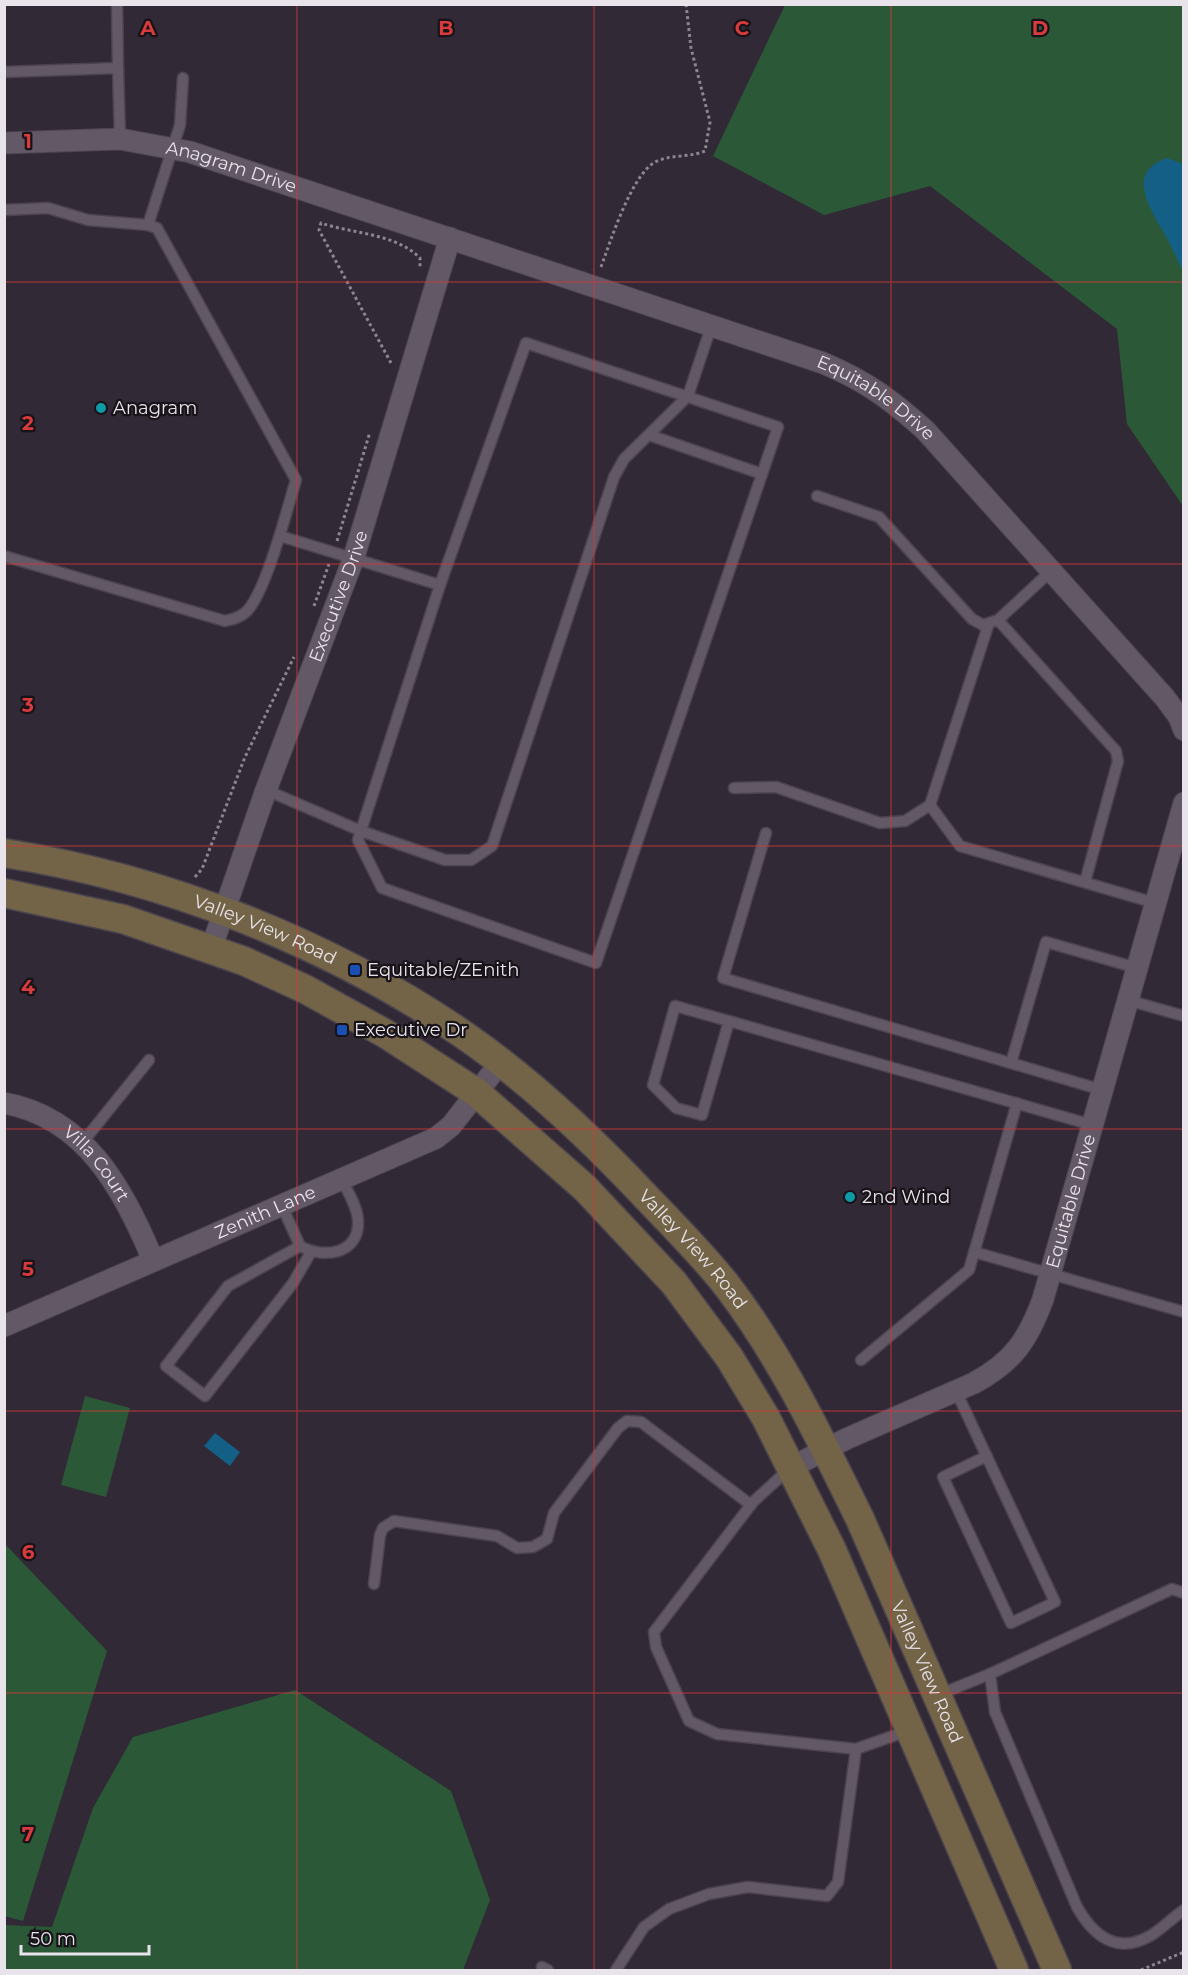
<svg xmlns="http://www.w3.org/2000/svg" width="1188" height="1975" viewBox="0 0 1188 1975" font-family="Montserrat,sans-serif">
<rect width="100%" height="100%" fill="#312935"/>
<g fill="#2b5938">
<path d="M785,5H1183V506L1127,424L1117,329L930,186L824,215L713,156Z"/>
<path d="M85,1396L130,1408L106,1497L61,1485Z"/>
<path d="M4,1543L107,1651L23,1921L4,1916Z"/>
<path d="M295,1690L451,1791L490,1900L463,1970H5V1925L52,1927L93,1808L133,1737Z"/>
</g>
<g fill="#135f86">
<path d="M1167,158L1183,164V271C1177,259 1171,245 1164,233C1150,208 1125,173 1167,158Z"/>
<path d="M215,1433L240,1452L230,1466L204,1446Z"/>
</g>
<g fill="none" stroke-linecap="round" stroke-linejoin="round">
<g stroke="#4b444e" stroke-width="13">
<g id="lane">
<path d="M117,4L118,68"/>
<path d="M4,72L118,68L120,139"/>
<path d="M4,210L48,208L88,220L148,225"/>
<path d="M526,343L778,427L596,963L382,888L358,840L440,585Z"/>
<path d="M649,435L762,474"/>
<path d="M817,496L879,517L972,619L983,625L998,620L1051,571"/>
<path d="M280,536L440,585"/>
<path d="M4,556L225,621C233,619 239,618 246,612C266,593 287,509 296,480L157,228L148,225L180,125L183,78"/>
<path d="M998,620L1116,751L1118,761L1085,882"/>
<path d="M734,788L776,787L880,823L905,821L930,805L960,846L1155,903"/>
<path d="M266,790L361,831L445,860H471L492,846L614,477L624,459L688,396L711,327"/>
<path d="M930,805L988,626"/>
<path d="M766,833L723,978L1102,1090"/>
<path d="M1127,1000L1184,1016"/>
<path d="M729,1021L702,1115L676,1108L653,1085L675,1006L729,1021L1092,1125"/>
<path d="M1011,1063L1046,942L1137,968"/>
<path d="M82,1143L149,1060"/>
<path d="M282,1206L300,1246C323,1259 360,1255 358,1220C357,1206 348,1192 342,1180"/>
<path d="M300,1246L228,1286L166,1366L205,1396L293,1283L311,1252"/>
<path d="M974,1252L1184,1312"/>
<path d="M861,1360L969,1270L1017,1103"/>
<path d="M956,1391L1055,1602L1011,1623L943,1477L987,1456"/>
<path d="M789,1469L753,1502L654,1632L656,1647L689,1721L717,1734L856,1749L910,1730"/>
<path d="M374,1584L380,1535L383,1528L394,1521L497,1536L517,1548L533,1547L547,1539L554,1513L618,1428L627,1421L641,1422L751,1505"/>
<path d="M990,1674L995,1712L1077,1907C1093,1935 1116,1955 1150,1936C1162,1929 1172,1918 1184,1910"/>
<path d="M938,1695L990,1674L1172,1589L1184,1593"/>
<path d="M542,1967L548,1970"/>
<path d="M616,1970L644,1927L669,1909L709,1894L748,1887L827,1896L838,1882L856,1749"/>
</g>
</g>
<g stroke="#4b444e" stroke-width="23">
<g id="street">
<path id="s1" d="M4,143L120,139L190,152L823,363C866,381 890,399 925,430L1165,698L1179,717L1184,730"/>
<path id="s2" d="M211,949L266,790L354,557L450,238"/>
<path id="s3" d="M4,1103C86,1118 124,1190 153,1260"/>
<path id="s4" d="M4,1326L436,1138L451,1126L500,1063"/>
<path id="s5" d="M792,1467L846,1439L974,1383C1013,1362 1028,1340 1043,1299L1184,803"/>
</g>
</g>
<g stroke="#4b444e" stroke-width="31">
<g id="secondary">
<path id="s6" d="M4,853C164,878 327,942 461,1033C530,1080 591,1138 648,1199C675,1227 704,1256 728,1287C782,1358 821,1440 860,1519L1057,1970"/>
<path d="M4,893L123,919L244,961L305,989L386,1034L477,1093L585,1188L674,1283L729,1357L766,1418L832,1550L1014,1970"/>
</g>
</g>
<g stroke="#8d8690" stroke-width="3" stroke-dasharray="3 3" stroke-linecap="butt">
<path d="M601,267C611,240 631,176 655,162C670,154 689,158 705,151L710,122L691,48L686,4"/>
<path d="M391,363L319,230L321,223C353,234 395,233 420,258V269"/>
<path d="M337,541L370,432"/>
<path d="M314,606L329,564"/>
<path d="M195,877L202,869L245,757L294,657"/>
<path d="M1141,1970L1184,1952"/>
</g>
<use href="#lane" stroke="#625866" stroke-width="10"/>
<use href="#street" stroke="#625866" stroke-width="21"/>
<use href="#secondary" stroke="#736447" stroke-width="28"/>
</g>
<path fill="none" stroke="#d83b3c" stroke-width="1.5" stroke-opacity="0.55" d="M297,4V1970M594,4V1970M891,4V1970M4,282H1184M4,564H1184M4,846H1184M4,1129H1184M4,1411H1184M4,1693H1184"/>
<g fill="#0f9aa8" stroke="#171319" stroke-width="2">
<circle cx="101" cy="408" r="6"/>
<circle cx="850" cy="1197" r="6"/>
</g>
<g fill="#1a4fb4" stroke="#171319" stroke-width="2">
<rect x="349" y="964" width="12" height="12" rx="3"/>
<rect x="336" y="1024" width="12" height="12" rx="3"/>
</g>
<g text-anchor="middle" stroke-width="4.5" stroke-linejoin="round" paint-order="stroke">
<g font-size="18" fill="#e9e3eb" stroke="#171319">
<text dy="6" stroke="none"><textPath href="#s1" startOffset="231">Anagram Drive</textPath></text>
<text dy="6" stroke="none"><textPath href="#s1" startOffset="918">Equitable Drive</textPath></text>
<text dy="6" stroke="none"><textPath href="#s2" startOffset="375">Executive Drive</textPath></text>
<text dy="6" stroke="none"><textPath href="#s6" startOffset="273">Valley View Road</textPath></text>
<text dy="6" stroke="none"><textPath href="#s3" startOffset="114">Villa Court</textPath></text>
<text dy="6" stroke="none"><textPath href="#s5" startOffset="414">Equitable Drive</textPath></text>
<text dy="6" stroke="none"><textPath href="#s4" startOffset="285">Zenith Lane</textPath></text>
<text dy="6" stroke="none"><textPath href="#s6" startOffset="813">Valley View Road</textPath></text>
<text dy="6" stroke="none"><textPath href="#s6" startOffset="1299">Valley View Road</textPath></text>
</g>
<g font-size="18" fill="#e9e3eb" stroke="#171319" text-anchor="start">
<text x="113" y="414">Anagram</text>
<text x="367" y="976">Equitable/ZEnith</text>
<text x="354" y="1036">Executive Dr</text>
<text x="862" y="1203">2nd Wind</text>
</g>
</g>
<g font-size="20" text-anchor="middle" font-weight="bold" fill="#d83b3c" stroke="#171319" stroke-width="4.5" stroke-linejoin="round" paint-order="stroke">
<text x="148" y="35">A</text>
<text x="446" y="35">B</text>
<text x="742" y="35">C</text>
<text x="1040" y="35">D</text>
<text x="28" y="148">1</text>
<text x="28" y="430">2</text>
<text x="28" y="712">3</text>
<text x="28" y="994">4</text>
<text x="28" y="1276">5</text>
<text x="28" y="1559">6</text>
<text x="28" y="1841">7</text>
</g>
<rect width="1188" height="1975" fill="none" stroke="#e9e3eb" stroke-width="12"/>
<path d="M21 1945v9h128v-9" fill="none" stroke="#e9e3eb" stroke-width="3"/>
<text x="30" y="1945" font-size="18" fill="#e9e3eb" stroke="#171319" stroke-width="4.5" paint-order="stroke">50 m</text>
</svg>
